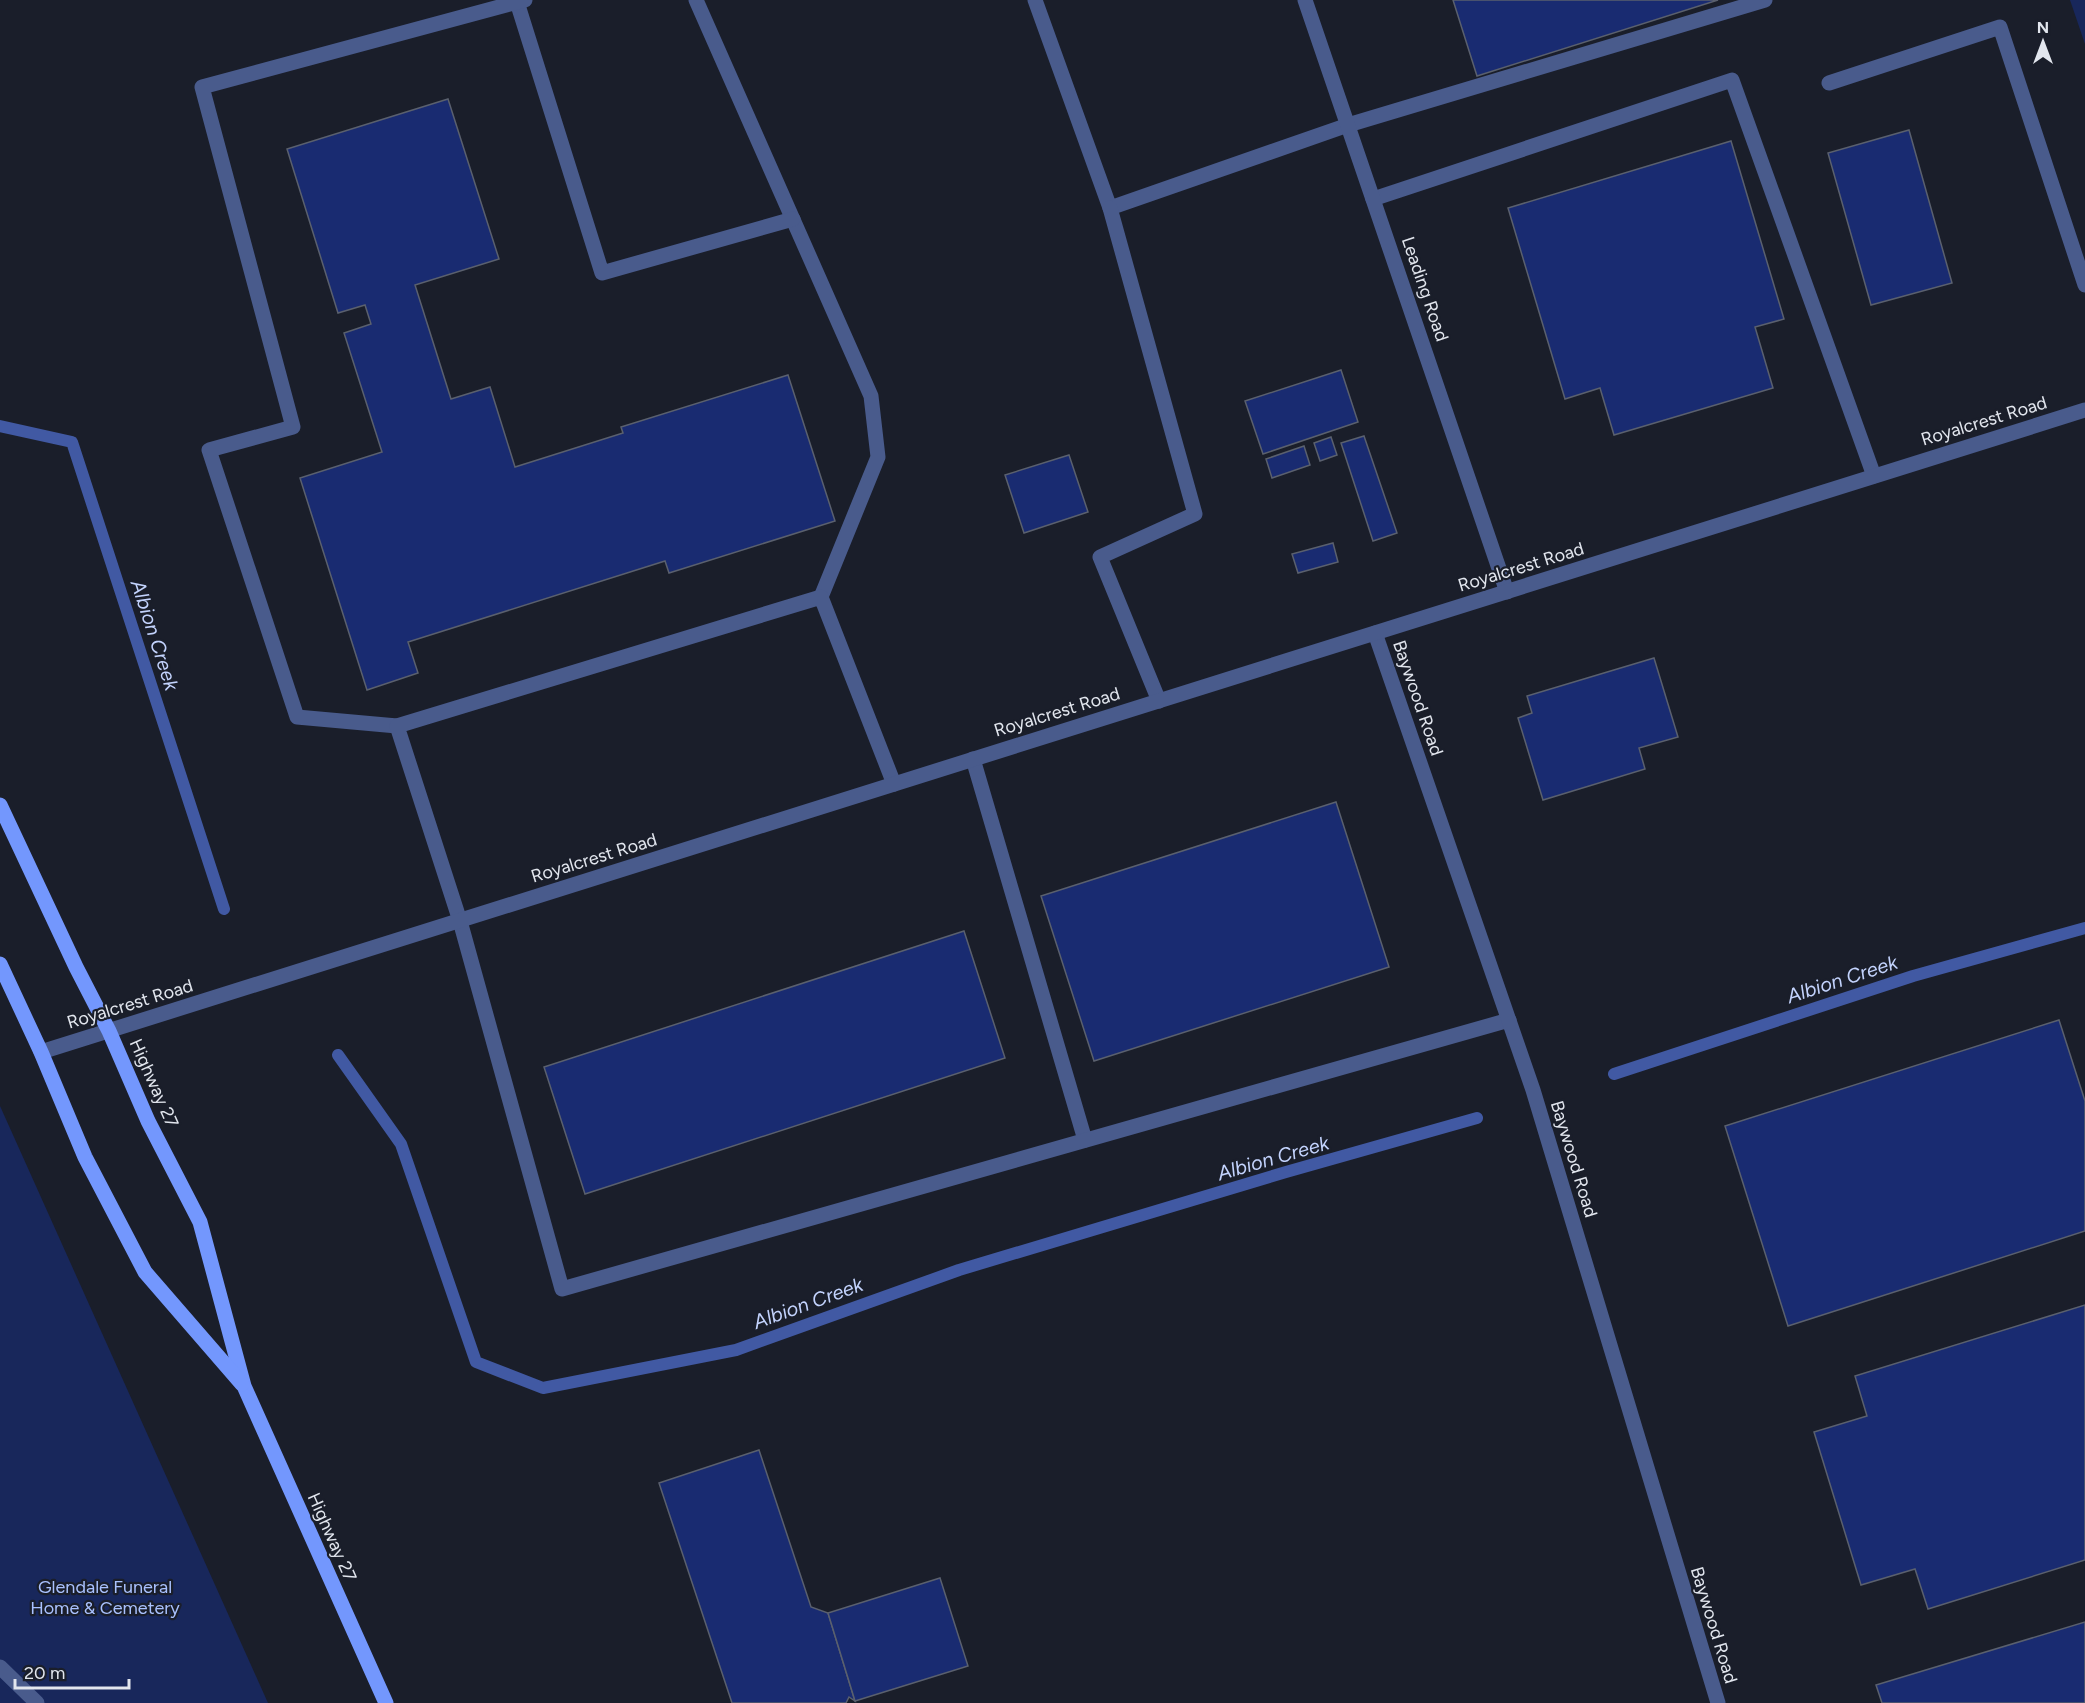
<svg xmlns="http://www.w3.org/2000/svg" width="2085" height="1703" viewBox="0 0 2085 1703" font-family="Figtree,sans-serif">
<rect width="100%" height="100%" fill="#1a1e2a"/>
<g fill="#18275b">
<path d="M2070,0H2085V44Z"/>
<path d="M0,1106L268,1703H0Z"/>
</g>
<g fill="none" stroke-linecap="round" stroke-linejoin="round">
<g stroke="#4159a3" stroke-width="12">
<path d="M0,426L72,442L224,909"/>
<path d="M338,1055L401,1144L476,1362L543,1388L736,1350L959,1270L1286,1172L1477,1118"/>
<path d="M1614,1074L1913,976L2085,928"/>
</g>
</g>
<g fill="#192b71" stroke="#5a606e" stroke-width="1.5">
<path d="M1453,0H1718L1477,76Z"/>
<path d="M448,99L499,259L415,285L451,399L490,387L515,467L623,433L621,427L788,375L835,521L669,573L665,561L408,642L418,673L367,690L300,478L382,452L344,333L371,324L365,305L338,313L287,149Z"/>
<path d="M1909,130L1952,283L1871,305L1828,153Z"/>
<path d="M1731,141L1784,319L1755,327L1773,388L1614,435L1600,388L1565,399L1508,208Z"/>
<path d="M1341,370L1358,422L1263,454L1245,401Z"/>
<path d="M1364,436L1397,533L1373,541L1341,443Z"/>
<path d="M1331,437L1337,455L1320,461L1314,443Z"/>
<path d="M1304,446L1310,465L1272,478L1266,459Z"/>
<path d="M1069,455L1088,512L1024,533L1005,475Z"/>
<path d="M1333,543L1338,562L1298,573L1292,554Z"/>
<path d="M1654,658L1678,737L1639,748L1645,769L1543,800L1518,718L1532,713L1527,696Z"/>
<path d="M1336,802L1389,967L1094,1061L1041,896Z"/>
<path d="M964,931L1005,1058L585,1194L544,1067Z"/>
<path d="M2059,1020L2085,1101V1231L1788,1326L1725,1126Z"/>
<path d="M2085,1305V1560L1928,1609L1915,1569L1861,1585L1814,1432L1867,1416L1855,1376Z"/>
<path d="M759,1450L811,1607L828,1613L855,1701L849,1697L846,1703H732L659,1483Z"/>
<path d="M940,1578L968,1666L855,1701L828,1613Z"/>
<path d="M2085,1622V1703H1882L1876,1685Z"/>
</g>
<g fill="none" stroke-linecap="round" stroke-linejoin="round">
<g stroke="#495b8c" stroke-width="15">
<path d="M696,0L871,396L878,457L821,597"/>
<path d="M1035,0L1110,208L1348,125L1765,0"/>
<path d="M517,2L602,273L793,219"/>
<path d="M1829,83L2000,27L2085,285"/>
<path d="M1373,199L1732,80L1874,476"/>
<path d="M1110,208L1195,514L1100,557L1159,701"/>
<path d="M397,726L297,717L209,450L293,427L202,87L525,0"/>
<path d="M973,759L1085,1140"/>
<path d="M894,784L821,597L397,726L460,921L562,1289L1509,1020"/>
<path d="M0,1667L37,1703"/>
</g>
<g stroke="#495b8c" stroke-width="15">
<path d="M1305,0L1507,592"/>
<path d="M1375,633L1533,1090L1718,1703"/>
</g>
<path stroke="#495b8c" stroke-width="15" d="M41,1052L2085,410"/>
<g stroke="#7397fd" stroke-width="15">
<path d="M0,805L76,967L109,1031L148,1121L200,1222L244,1386L386,1703"/>
<path d="M0,964L41,1052L85,1157L145,1272L242,1384"/>
</g>
</g>
<g text-anchor="middle" stroke-width="4.5" stroke-linejoin="round" paint-order="stroke">
<g font-size="18" fill="#e2e6ee" stroke="#1a1e2a">
<text transform="translate(1425 289) rotate(71)" y="6">Leading Road</text>
<text transform="translate(1984 421) rotate(-17)" y="6">Royalcrest Road</text>
<text transform="translate(1521 567) rotate(-17)" y="6">Royalcrest Road</text>
<text transform="translate(1418 698) rotate(71)" y="6">Baywood Road</text>
<text transform="translate(1057 712) rotate(-17)" y="6">Royalcrest Road</text>
<text transform="translate(594 858) rotate(-17)" y="6">Royalcrest Road</text>
<text transform="translate(130 1004) rotate(-17)" y="6">Royalcrest Road</text>
<text transform="translate(154 1083) rotate(66)" y="6">Highway 27</text>
<text transform="translate(1574 1159) rotate(73)" y="6">Baywood Road</text>
<text transform="translate(332 1537) rotate(66)" y="6">Highway 27</text>
<text transform="translate(1714 1625) rotate(73)" y="6">Baywood Road</text>
</g>
<g font-size="18" fill="#a9c1fe" stroke="#1a1e2a">
<text x="105" y="1593">Glendale Funeral<tspan x="105" dy="21">Home &amp; Cemetery</tspan></text>
</g>
<g font-size="20" font-style="italic" fill="#c3d3fd" stroke="#1a1e2a">
<text transform="translate(155 635) rotate(72)" y="7">Albion Creek</text>
<text transform="translate(1842 979) rotate(-18)" y="7">Albion Creek</text>
<text transform="translate(1273 1158) rotate(-16)" y="7">Albion Creek</text>
<text transform="translate(808 1303) rotate(-20)" y="7">Albion Creek</text>
</g>
</g>
<g transform="translate(2043 42)" stroke="#1a1e2a" stroke-width="4.5" paint-order="stroke">
<path d="M0-4.5L10 22L0 15L-10 22Z" fill="#e2e6ee"/>
<text y="-9" font-size="16" font-weight="bold" text-anchor="middle" fill="#e2e6ee">N</text>
</g>
<path d="M15 1679v9h114v-9" fill="none" stroke="#e2e6ee" stroke-width="3"/>
<text x="24" y="1679" font-size="18" fill="#e2e6ee" stroke="#1a1e2a" stroke-width="4.5" paint-order="stroke">20 m</text>
</svg>
